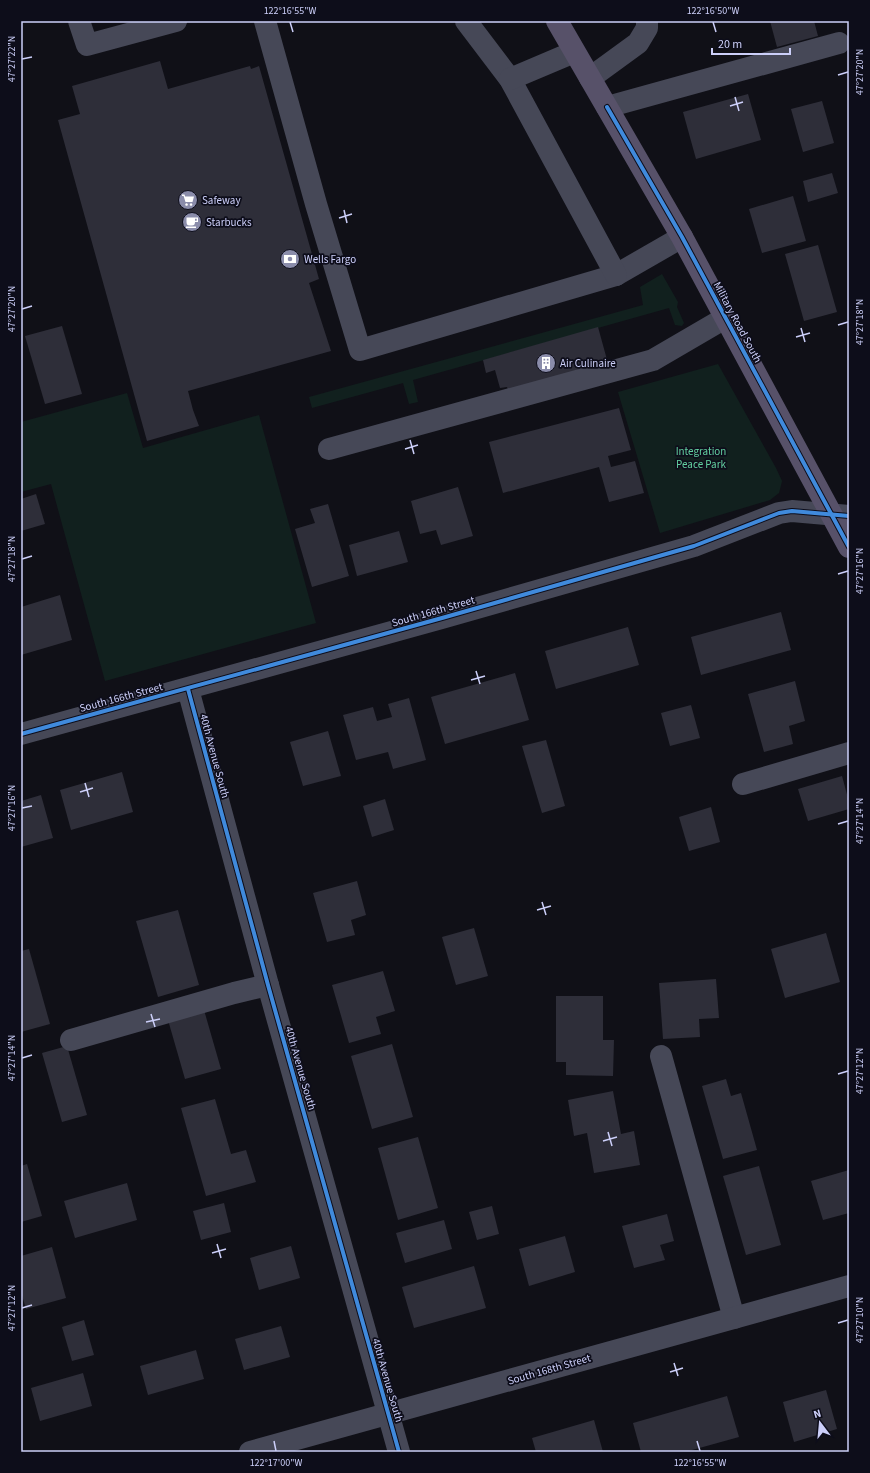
<svg xmlns="http://www.w3.org/2000/svg" width="870" height="1473" viewBox="0 0 870 1473" font-family="'Source Sans 3',sans-serif">
<rect width="100%" height="100%" fill="#101017"/>
<g fill="#11201e">
<path d="M662,274L678,302L677,307L684,323L682,326L675,325L669,308L413,380L418,402L409,404L403,383L312,408L309,397L643,305L640,287Z"/>
<path d="M718,364L776,468L782,481L779,493L770,500L660,533L618,392Z"/>
<path d="M127,393L143,448L259,415L316,623L105,681L51,484L21,492V422Z"/>
</g>
<g fill="#2e2e39">
<path d="M770,21H814L818,36L777,47Z"/>
<path d="M160,61L168,89L250,66L251,69L259,66L319,279L309,283L331,351L188,391L193,410L199,426L147,441L58,120L80,114L72,86Z"/>
<path d="M748,94L761,140L696,159L683,112Z"/>
<path d="M822,101L834,143L803,152L791,109Z"/>
<path d="M832,173L838,193L808,202L803,181Z"/>
<path d="M793,196L806,241L762,253L749,209Z"/>
<path d="M818,245L837,312L804,321L785,254Z"/>
<path d="M62,326L82,394L45,404L25,336Z"/>
<path d="M598,327L609,367L508,390L507,387L500,388L495,370L486,373L483,360Z"/>
<path d="M619,408L631,450L608,456L611,467L635,461L644,493L609,502L599,467L503,493L489,442Z"/>
<path d="M458,487L473,536L441,545L436,530L420,534L411,501Z"/>
<path d="M36,494L45,524L21,531V499Z"/>
<path d="M328,504L349,576L312,587L295,529L315,523L310,509Z"/>
<path d="M399,531L408,562L357,576L349,545Z"/>
<path d="M60,595L72,640L21,655V607Z"/>
<path d="M781,612L791,650L701,675L691,637Z"/>
<path d="M628,627L639,665L556,689L545,651Z"/>
<path d="M515,673L529,720L445,744L431,697Z"/>
<path d="M795,681L805,721L789,726L793,744L764,752L748,694Z"/>
<path d="M409,698L426,760L393,769L388,752L356,760L343,715L373,707L377,721L392,717L388,704Z"/>
<path d="M691,705L700,738L670,746L661,713Z"/>
<path d="M328,731L341,776L303,786L290,742Z"/>
<path d="M546,740L565,806L542,813L522,746Z"/>
<path d="M122,772L133,812L71,830L60,790Z"/>
<path d="M842,776L849,802V809L808,821L798,789Z"/>
<path d="M41,795L53,838L21,847V801Z"/>
<path d="M385,799L394,830L372,837L363,806Z"/>
<path d="M711,807L720,842L689,851L679,817Z"/>
<path d="M357,881L366,915L351,920L355,935L327,942L313,893Z"/>
<path d="M178,910L199,985L158,997L136,921Z"/>
<path d="M474,928L488,976L456,985L442,937Z"/>
<path d="M826,933L840,982L785,998L771,949Z"/>
<path d="M29,949L50,1024L21,1032V951Z"/>
<path d="M383,971L395,1011L376,1017L381,1034L349,1043L332,985Z"/>
<path d="M716,979L719,1018L699,1019L700,1037L663,1039L659,983Z"/>
<path d="M556,996H603V1040H614L613,1076L566,1075V1062H556Z"/>
<path d="M204,1010L221,1069L185,1079L168,1020Z"/>
<path d="M392,1044L413,1117L372,1129L351,1056Z"/>
<path d="M67,1046L87,1115L62,1122L42,1053Z"/>
<path d="M726,1079L731,1096L741,1093L757,1150L723,1159L702,1086Z"/>
<path d="M613,1091L621,1134L634,1131L640,1165L594,1173L587,1133L574,1136L568,1100Z"/>
<path d="M215,1099L231,1154L246,1150L256,1182L206,1196L181,1108Z"/>
<path d="M418,1137L438,1208L398,1220L378,1148Z"/>
<path d="M27,1164L42,1216L21,1222V1166Z"/>
<path d="M759,1166L781,1245L746,1255L723,1176Z"/>
<path d="M849,1170V1213L823,1220L811,1181Z"/>
<path d="M127,1183L137,1220L75,1238L64,1201Z"/>
<path d="M224,1203L231,1232L201,1240L193,1211Z"/>
<path d="M492,1206L499,1234L477,1240L469,1212Z"/>
<path d="M667,1214L674,1241L660,1245L665,1260L634,1268L622,1226Z"/>
<path d="M444,1220L452,1249L405,1263L396,1233Z"/>
<path d="M565,1236L575,1272L529,1286L519,1249Z"/>
<path d="M291,1246L300,1278L259,1290L250,1258Z"/>
<path d="M52,1247L66,1298L26,1309L21,1292V1256Z"/>
<path d="M474,1266L486,1308L414,1328L402,1287Z"/>
<path d="M84,1320L94,1355L72,1361L62,1327Z"/>
<path d="M281,1326L290,1357L244,1370L235,1339Z"/>
<path d="M196,1350L204,1379L148,1395L140,1366Z"/>
<path d="M83,1373L92,1406L40,1421L31,1388Z"/>
<path d="M826,1390L837,1429L794,1442L783,1402Z"/>
<path d="M727,1396L739,1437L685,1452H641L633,1423Z"/>
<path d="M594,1420L603,1452H536L532,1438Z"/>
</g>
<g fill="none" stroke-linecap="round" stroke-linejoin="round">
<g stroke="#464857" stroke-width="22">
<path d="M79,21L87,45L176,21"/>
<path d="M265,21L316,204L360,350L616,275L682,237"/>
<path d="M466,21L510,79L616,275"/>
<path d="M590,78L638,43L647,28V21"/>
<path d="M510,79L574,52"/>
<path d="M607,107L839,43"/>
<path d="M329,449L653,360L725,318"/>
<path d="M188,689L268,985L399,1452"/>
<path d="M21,734L442,618L694,546L779,513L792,511L849,516"/>
<path d="M743,784L849,753"/>
<path d="M71,1040L234,993L268,985"/>
<path d="M661,1056L734,1318"/>
<path d="M250,1452L849,1286"/>
</g>
<path stroke="#575169" stroke-width="22" d="M557,21L682,237L849,547"/>
<g stroke="#0d0d1a" stroke-width="6">
<g id="cycleway">
<path d="M607,107L682,237L849,547"/>
<path d="M188,689L268,985L399,1452"/>
<path d="M21,734L442,618L694,546L779,513L792,511L849,516"/>
</g>
</g>
<use href="#cycleway" stroke="#408adc" stroke-width="4"/>
</g>
<path fill="none" stroke="#cccff9" stroke-width="1.5" d="M290,22L293,32M713,22L716,32M22,59L32,57M838,75L848,72M735,97L739,111M730,106L743,102M344,210L347,223M339,218L352,214M22,309L32,306M838,325L848,322M801,328L805,342M796,337L810,333M410,440L414,454M405,449L418,445M22,559L32,556M838,574L848,571M476,671L480,684M471,680L485,676M85,783L89,797M80,792L93,788M22,808L32,806M838,824L848,821M542,902L546,915M537,910L551,906M151,1014L155,1027M146,1022L160,1019M22,1058L32,1055M838,1074L848,1071M608,1132L612,1146M603,1141L617,1137M217,1244L221,1258M212,1253L226,1249M22,1308L32,1305M838,1323L848,1320M674,1363L678,1376M670,1372L683,1368M274,1441L276,1451M697,1441L700,1451"/>
<defs>
<g id="supermarket-disc" transform="scale(1)"><circle r="9.5" fill="#8a8caa" stroke="#0d0d1a"/><path d="M-6-5.5h2.5l.6 2H6L4.5 2H-2.5L-4.4-4H-6ZM-1.5 3.2a1.3 1.3 0 1 0 .1 0ZM3 3.2a1.3 1.3 0 1 0 .1 0Z" fill="#fff"/></g>
<g id="cafe-disc" transform="scale(1)"><circle r="9.5" fill="#8a8caa" stroke="#0d0d1a"/><path d="M-5.5-4.5H6V0H3Q3 3.5 0 3.5H-2.5Q-5.5 3.5-5.5 0ZM3-3.2v2h1.7v-2ZM-6 4.5H4V6H-6Z" fill="#fff"/></g>
<g id="bank-disc" transform="scale(1)"><circle r="9.5" fill="#8a8caa" stroke="#0d0d1a"/><path d="M-6-4H6V4H-6ZM0-2.3a2.3 2.3 0 1 0 0 4.6a2.3 2.3 0 1 0 0-4.6Z" fill="#fff"/></g>
<g id="building-disc" transform="scale(1)"><circle r="9.5" fill="#8a8caa" stroke="#0d0d1a"/><path d="M-4-6H4V6H1V3H-1V6H-4ZM-2.5-4.3h1.7v1.8h-1.7ZM.8-4.3h1.7v1.8H.8ZM-2.5-1h1.7V.8h-1.7ZM.8-1h1.7V.8H.8Z" fill="#fff"/></g>
</defs>
<g fill-rule="evenodd">
<use href="#supermarket-disc" x="188" y="200"/>
<use href="#cafe-disc" x="192" y="222"/>
<use href="#bank-disc" x="290" y="259"/>
<use href="#building-disc" x="546" y="363"/>
</g>
<g text-anchor="middle" stroke-width="3.5" stroke-linejoin="round" paint-order="stroke">
<g font-size="11" fill="#cccff9" stroke="#0d0d1a" text-anchor="start">
<text x="202" y="204">Safeway</text>
<text x="206" y="226">Starbucks</text>
<text x="304" y="263">Wells Fargo</text>
<text x="560" y="367">Air Culinaire</text>
</g>
<g font-size="11" fill="#cccff9" stroke="#0d0d1a">
<text transform="translate(738 322) rotate(62)" y="4">Military Road South</text>
<text transform="translate(433 611) rotate(-16)" y="4">South 166th Street</text>
<text transform="translate(121 697) rotate(-15)" y="4">South 166th Street</text>
<text transform="translate(215 756) rotate(75)" y="4">40th Avenue South</text>
<text transform="translate(301 1068) rotate(74)" y="4">40th Avenue South</text>
<text transform="translate(549 1369) rotate(-16)" y="4">South 168th Street</text>
<text transform="translate(388 1380) rotate(74)" y="4">40th Avenue South</text>
</g>
<g font-size="11" fill="#62cfa0" stroke="#0d0d1a">
<text x="701" y="455">Integration<tspan x="701" dy="13">Peace Park</tspan></text>
</g>
</g>
<rect width="870" height="1473" fill="none" stroke="#0d0d1a" stroke-width="44"/>
<g transform="translate(820 1423) rotate(344)" stroke="#0d0d1a" stroke-width="3" paint-order="stroke">
<path d="M0-3L7 15L0 10L-7 15Z" fill="#cccff9"/>
<text y="-6" font-size="11" font-weight="bold" text-anchor="middle" fill="#cccff9">N</text>
</g>
<path d="M712 48v6h78v-6" fill="none" stroke="#cccff9" stroke-width="2"/>
<text x="718" y="48" font-size="12" fill="#cccff9" stroke="#0d0d1a" stroke-width="3" paint-order="stroke">20 m</text>
<rect x="22" y="22" width="826" height="1429" fill="none" stroke="#cccff9" stroke-width="1.5"/>
<g font-size="10" text-anchor="middle" fill="#cccff9">
<text x="290" y="14">122°16'55"W</text>
<text x="713" y="14">122°16'50"W</text>
<text transform="translate(11 59) rotate(-90)" y="4">47°27'22"N</text>
<text transform="translate(859 72) rotate(-90)" y="4">47°27'20"N</text>
<text transform="translate(11 309) rotate(-90)" y="4">47°27'20"N</text>
<text transform="translate(859 322) rotate(-90)" y="4">47°27'18"N</text>
<text transform="translate(11 559) rotate(-90)" y="4">47°27'18"N</text>
<text transform="translate(859 571) rotate(-90)" y="4">47°27'16"N</text>
<text transform="translate(11 808) rotate(-90)" y="4">47°27'16"N</text>
<text transform="translate(859 821) rotate(-90)" y="4">47°27'14"N</text>
<text transform="translate(11 1058) rotate(-90)" y="4">47°27'14"N</text>
<text transform="translate(859 1071) rotate(-90)" y="4">47°27'12"N</text>
<text transform="translate(11 1308) rotate(-90)" y="4">47°27'12"N</text>
<text transform="translate(859 1320) rotate(-90)" y="4">47°27'10"N</text>
<text x="276" y="1466">122°17'00"W</text>
<text x="700" y="1466">122°16'55"W</text>
</g>
</svg>
